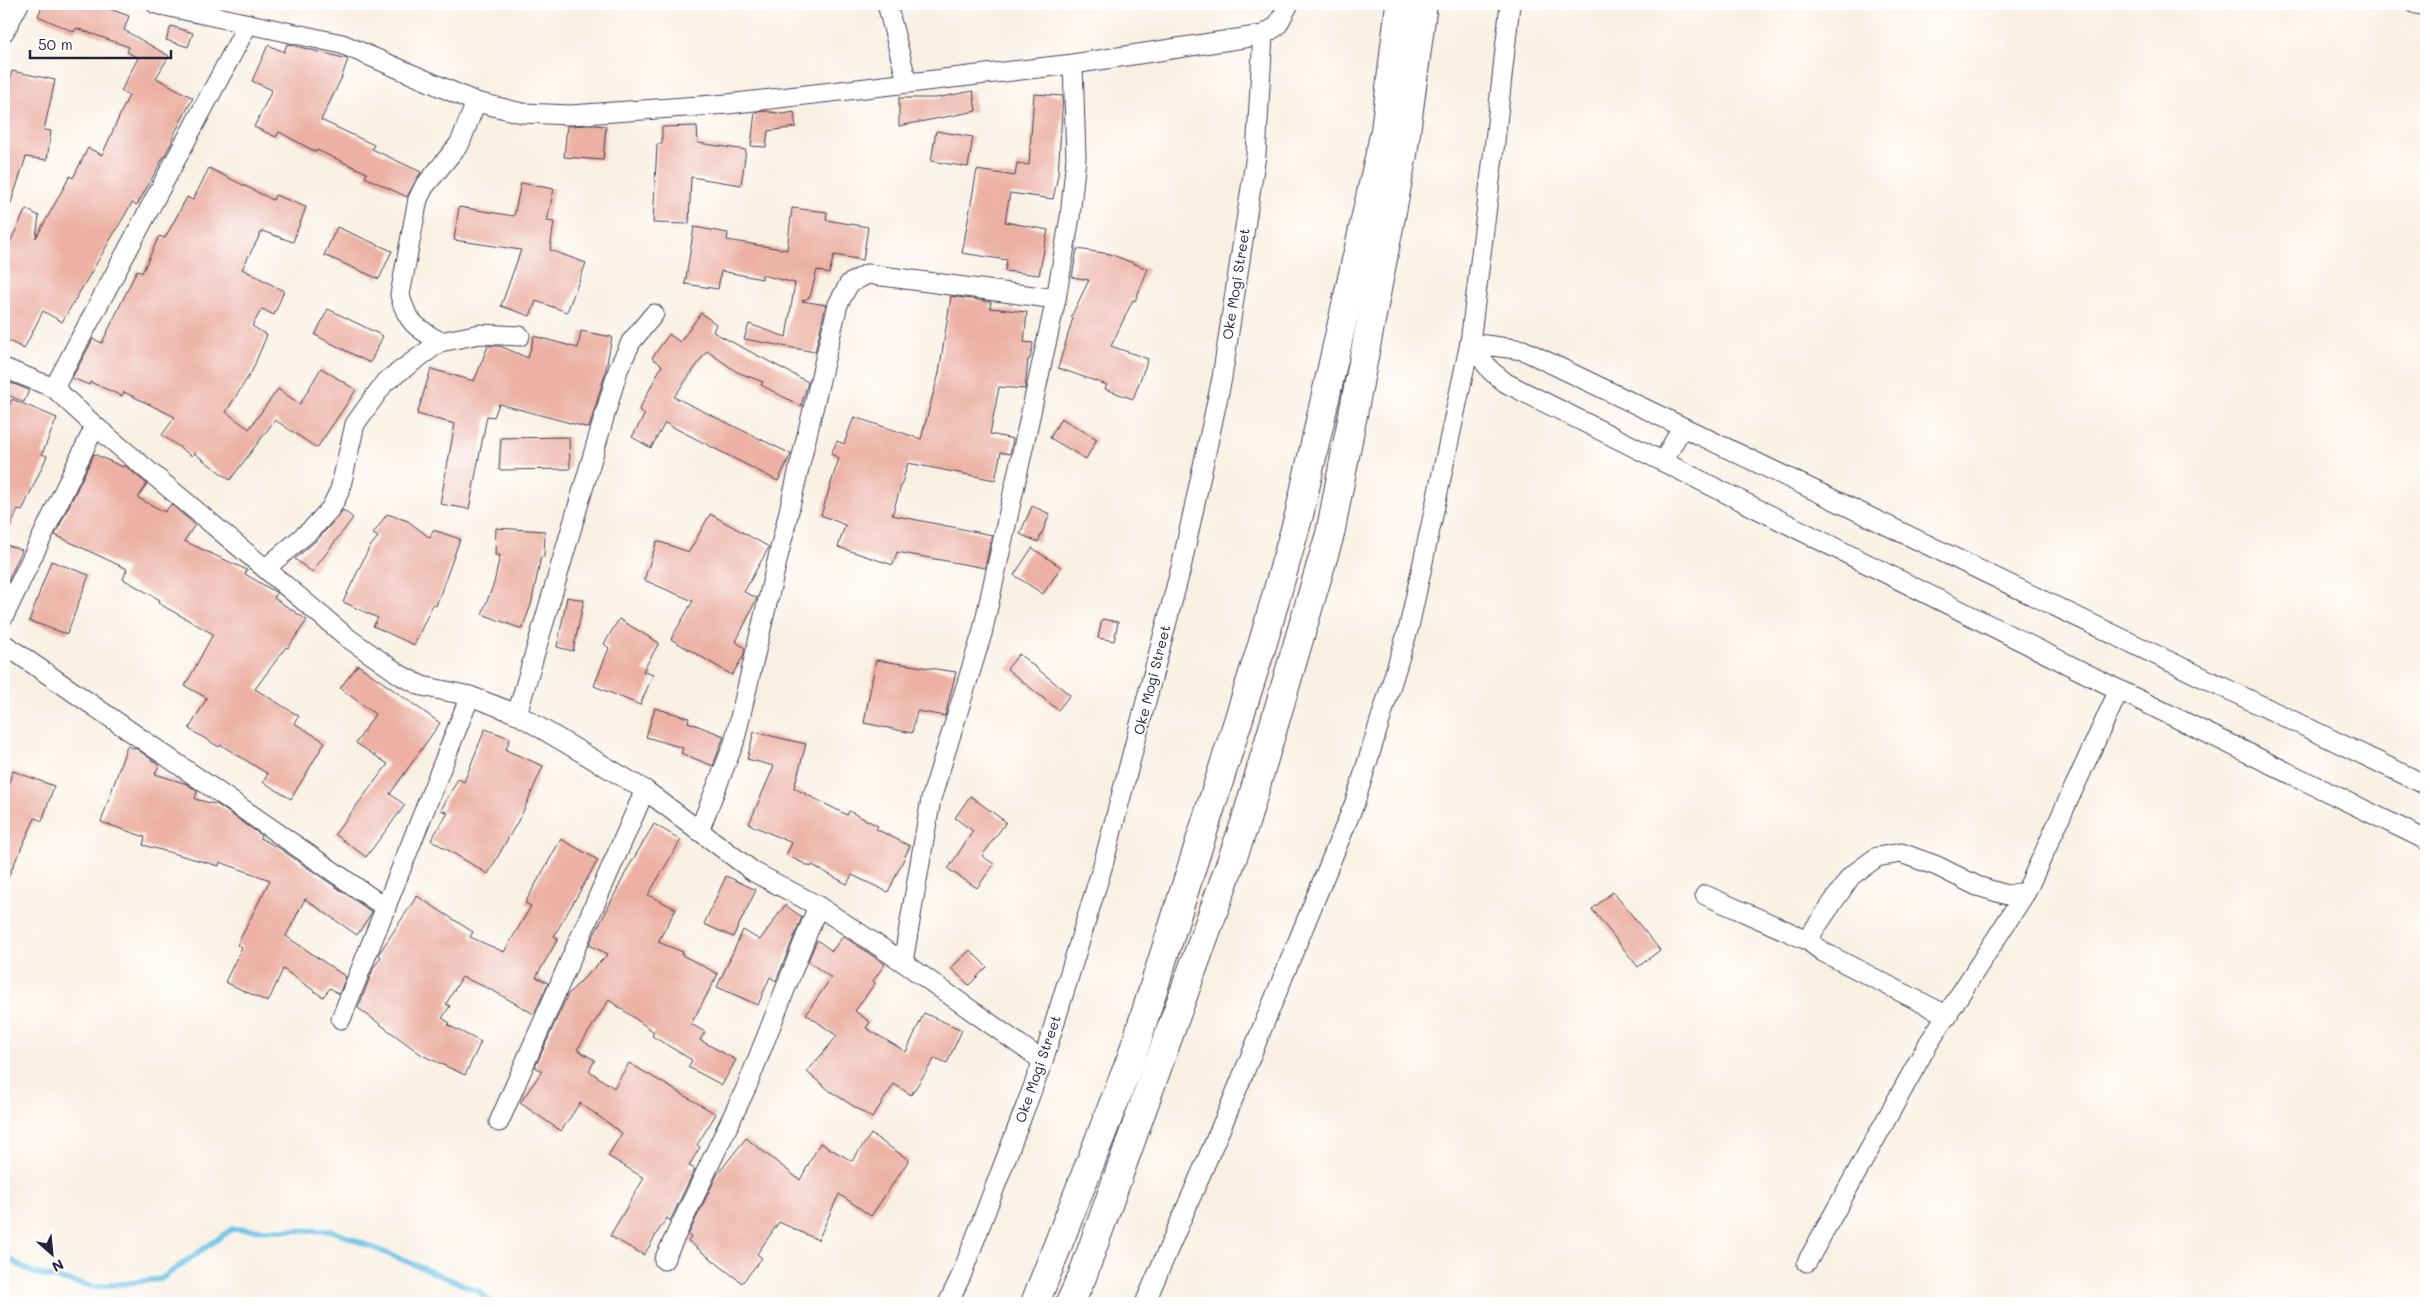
<svg xmlns="http://www.w3.org/2000/svg" width="2430" height="1307" viewBox="0 0 2430 1307" font-family="Mali,sans-serif">
<rect width="100%" height="100%" fill="#fff"/>
<filter id="ink" filterUnits="userSpaceOnUse"><feTurbulence type="fractalNoise" baseFrequency=".02" numOctaves="2"/><feDisplacementMap in="SourceGraphic" scale="10" xChannelSelector="R" yChannelSelector="G"/><feConvolveMatrix kernelMatrix="1 2 1 2 8 2 1 2 1" color-interpolation-filters="sRGB"/></filter>
<filter id="wash" filterUnits="userSpaceOnUse"><feTurbulence type="fractalNoise" baseFrequency=".0096" numOctaves="4" result="noise"/><feDisplacementMap in="SourceGraphic" scale="20" xChannelSelector="R" yChannelSelector="G"/><feGaussianBlur stdDeviation="1.12" result="paint"/><feColorMatrix in="noise" values="0 0 0 0 0 0 0 0 0 0 0 0 0 0 0 0 0 1.4 0 .05"/><feComposite in="paint" operator="in"/></filter>
<g filter="url(#wash)">
<rect width="100%" height="100%" fill="#f9f0e3"/>
<g fill="none" stroke-linecap="round" stroke-linejoin="round">
<path stroke="#67c0e5" stroke-width="5.5" d="M4,1256L33,1273L95,1287L161,1279L232,1229L333,1231L478,1291L492,1303"/>
</g>
<g id="blocks">
<g fill="#ecb1a4">
<path d="M43,4H96L129,16L124,30L169,56L156,78L193,98L173,136L172,142L137,205L132,203L62,322L43,311L24,349L4,338V254L26,209L39,216L36,238L70,176L73,178L88,148L102,155L129,95L121,91L138,58L127,52L129,47L76,28L74,32L38,16Z"/>
<path d="M171,26L193,33L188,47L166,40Z"/>
<path d="M287,44L348,59L341,79L321,120L374,145L372,149L421,172L407,197L365,177L367,173L317,150L316,152L279,132L276,137L254,127L272,90L252,81L268,45L284,52Z"/>
<path d="M12,71L55,80L44,130L51,131L47,160L26,157L7,215L4,214V104Z"/>
<path d="M973,91L976,111L899,126V98H936Z"/>
<path d="M1034,94L1063,96L1058,175L1053,199L1010,193L1005,222L1048,230L1039,275L1005,271L1007,260L962,253L977,170L1015,176L1017,163L1029,165Z"/>
<path d="M764,111L783,114L794,112L796,127L768,131L766,147L751,146L755,112Z"/>
<path d="M594,125L606,126L603,160L564,157L567,126Z"/>
<path d="M697,126L698,143L746,150L741,185L691,177L689,224L653,223L657,144H662V127Z"/>
<path d="M936,131L973,137L968,167L931,161Z"/>
<path d="M209,168L273,200L275,195L306,207L293,242L262,231L242,269L284,291L274,315L262,309L252,326L267,335L252,371L226,412L249,429L278,389L300,404L321,368L356,390L317,448L275,420L230,480L194,453L192,456L162,435L175,417L124,392L122,396L90,382L89,385L72,378L93,339L102,343L137,270L142,273L159,236L165,238L187,197L193,200Z"/>
<path d="M521,183L554,189L547,221L554,222L550,250L586,263L567,312L536,301L530,316L501,306L521,250L454,240L459,207L514,216Z"/>
<path d="M792,208L827,212L826,220L868,227L863,260L834,255L829,274L817,270L810,297L802,301L826,305L815,352L744,339L749,324L786,337L795,283L762,275V279L721,271L718,289L685,284L694,227L728,233L727,240L787,250Z"/>
<path d="M337,227L392,251L379,279L324,255Z"/>
<path d="M1077,249L1110,254L1148,269L1135,301L1133,300L1111,346L1148,359L1133,399L1105,389L1107,385L1058,368L1073,318L1071,317L1089,280L1072,277Z"/>
<path d="M951,296L991,302L990,308L1027,312L1024,342L1033,343L1030,359H1028L1025,389L999,387L990,434L1013,439L1010,454L1001,452L995,480L908,463L892,515L992,535L985,568L897,552L893,565L838,547L845,525L821,515L839,458L831,454L837,441L844,444L854,417L921,439L939,373Z"/>
<path d="M328,309L383,336L370,363L315,335Z"/>
<path d="M701,313L716,324L713,332L808,382L801,406L761,385L763,382L737,372L707,351L674,397L791,454L778,481L665,423L651,448L632,437L645,414L639,410L662,365L652,358L669,334L680,342Z"/>
<path d="M581,331L612,337L605,374L589,428L499,404L494,417L487,416L469,509L440,504L455,424L417,414L431,369L474,381L488,346H500L528,358L534,336L578,348Z"/>
<path d="M11,383L29,390L24,402L6,394Z"/>
<path d="M12,399L57,418L42,454L47,456L22,511L18,509L4,541V417Z"/>
<path d="M1061,418L1097,439L1086,459L1050,438Z"/>
<path d="M569,437L570,469L499,470L501,438Z"/>
<path d="M94,454L123,467L124,465L147,484L138,498L165,512L171,504L195,525L184,541L247,570L245,574L277,593L274,598L307,620L288,648L286,647L255,689L299,716L294,723L325,742L291,799L263,782L268,774L221,745L219,747L189,729L207,698L185,686L213,634L158,603L160,600L123,579L127,569L55,535Z"/>
<path d="M1032,506L1050,514L1038,542L1020,534Z"/>
<path d="M343,510L353,518L312,572L295,559L321,536Z"/>
<path d="M387,514L408,521L430,538L433,530L460,539L436,606L433,604L414,645L373,626L378,618L343,602L369,548L378,537L373,534Z"/>
<path d="M710,514L769,547L744,592L757,598L736,642L745,648L743,657L732,675L671,639L693,601L644,580L657,541L689,552Z"/>
<path d="M496,528L545,531L544,557H541L531,605L522,629L482,614L494,583L500,555H495Z"/>
<path d="M7,545L22,550L4,590V555Z"/>
<path d="M1032,548L1061,567L1043,594L1014,575Z"/>
<path d="M51,561L89,575L67,634L29,621Z"/>
<path d="M567,597L584,600L573,651L557,647Z"/>
<path d="M619,619L659,643L643,671L653,675L640,705L594,686L609,648L604,644Z"/>
<path d="M1102,619L1118,622L1114,641L1098,638Z"/>
<path d="M1019,654L1070,695L1058,710L1007,669Z"/>
<path d="M876,660L956,672L945,716L917,711L912,733L864,723Z"/>
<path d="M358,665L440,723L390,794L405,805L366,857L335,834L388,764L356,743L375,714L340,688Z"/>
<path d="M655,708L689,718L688,722L724,736L713,766L681,753L683,748L646,737Z"/>
<path d="M485,729L510,738L506,750L543,766L523,812L488,874L431,840L448,813L441,810L458,779L464,782Z"/>
<path d="M754,732L806,744L794,788L847,815L849,811L878,826L876,829L910,846L888,892L852,875L847,884L812,865L811,867L786,855L792,843L749,824L774,766L747,759Z"/>
<path d="M127,746L137,749L159,765L155,774L187,784L197,791L195,799L218,805L261,835L260,838L279,848L372,912L357,935L305,899L286,936L346,977L339,994L330,988L323,997L283,969L268,1002L225,982L242,947L237,945L270,880L220,862L219,866L143,845L145,837L101,822Z"/>
<path d="M13,771L54,786L42,821L35,818L4,886V796Z"/>
<path d="M970,796L1006,822L982,856L994,864L977,888L948,869L973,831L955,818Z"/>
<path d="M654,824L681,840L648,895L676,909L658,942L683,952L682,955L718,974L691,1024L705,1032L700,1040L736,1060L722,1085L688,1067L692,1060L652,1036L654,1032L609,1000L577,1050L595,1060L589,1071L614,1088L629,1063L716,1114L697,1145L700,1147L689,1166L695,1169L670,1221L667,1218L662,1225L644,1255L610,1236L644,1178L608,1156L622,1133L580,1103L561,1131L520,1103L542,1071L535,1067L568,994L608,954L589,945L628,868Z"/>
<path d="M561,839L598,860L554,936L558,939L536,977L548,983L534,1014L490,989L462,977L446,1004L450,1006L442,1018L450,1023L448,1025L481,1042L465,1075L422,1055L358,1008L374,967L381,957L379,955L380,952L417,896L473,932L470,937L504,952L531,906L525,903Z"/>
<path d="M726,876L756,890L733,937L704,924Z"/>
<path d="M1613,892L1660,950L1638,967L1592,909Z"/>
<path d="M785,905L802,917L776,981L770,977L758,1005L717,987L743,930L760,940Z"/>
<path d="M843,936L885,964L873,981L875,983L855,1011L870,1022L866,1028L906,1052L924,1013L962,1030L947,1063L935,1058L911,1095L894,1084L872,1118L830,1091L807,1072L837,1036L806,1014L831,978L808,961L817,940L832,951Z"/>
<path d="M970,950L987,967L969,985L951,968Z"/>
<path d="M871,1134L909,1160L871,1216L839,1194L818,1240L779,1222L757,1254L762,1258L742,1283L688,1241L691,1237L688,1235L717,1175L746,1138L800,1180L820,1143L852,1161Z"/>
</g>
</g>
</g>
<g filter="url(#ink)">
<use href="#blocks" fill-opacity="0" stroke="#424154" stroke-width="1"/>
<g fill="none" stroke-linecap="round" stroke-linejoin="round">
<g stroke="#424154" stroke-width="21">
<g id="minor">
<path d="M156,4L342,44L476,102L522,113L571,115L728,104L1073,64L1263,35L1277,26L1289,4"/>
<path d="M887,4L907,82"/>
<path d="M2416,4L2426,6"/>
<path d="M4,32L19,4"/>
<path d="M440,342C417,328 407,323 400,295L418,199L424,187L460,143L476,102"/>
<path d="M1470,343L1491,371L1506,383L2119,690L2426,840"/>
<path d="M1470,343L1523,350L2426,785"/>
<path d="M4,368L54,388L95,426L348,638L402,676L422,686L470,696L517,714L645,790L754,872L818,906L903,962L1043,1061"/>
<path d="M54,388L248,24"/>
<path d="M1663,462L1682,427"/>
<path d="M266,568L313,528L331,508L340,490L355,424L385,382L440,342L480,334L520,336"/>
<path d="M4,616L95,426"/>
<path d="M4,644L386,908"/>
<path d="M517,714L618,370L631,342L654,314"/>
<path d="M699,831L734,743L838,304L849,284L867,274L1056,299"/>
<path d="M1705,895L1807,940L1823,952L1948,1016"/>
<path d="M1807,940L1851,876L1877,857L1901,853L1937,866L1977,886L2007,895L2026,892"/>
<path d="M903,962L931,799L982,634L1056,299L1070,217L1076,158L1073,64"/>
<path d="M341,1019L470,696"/>
<path d="M499,1122L645,790"/>
<path d="M664,1260L747,1086L818,906"/>
<path d="M1807,1262L1928,1044L2026,892L2119,690"/>
<path d="M948,1303L961,1276L1043,1061L1103,865L1181,568L1222,378L1256,155L1263,35"/>
<path d="M1145,1303L1229,1109L1355,802L1409,627L1470,343L1495,141L1510,4"/>
</g>
</g>
<g stroke="#424154" stroke-width="30">
<g id="highway">
<path d="M1035,1303L1131,1059L1264,639L1299,515L1385,131L1400,4"/>
<path d="M1070,1303L1082,1277L1245,823L1330,534L1403,154L1423,4"/>
</g>
</g>
<use href="#minor" stroke="#fff" stroke-width="19"/>
<use href="#highway" stroke="#fff" stroke-width="28"/>
</g>
</g>
<g text-anchor="middle" stroke-width="4" stroke-linejoin="round" paint-order="stroke">
<g font-size="14" fill="#22223b" stroke="#fff">
<text transform="translate(1236 284) rotate(-81)" y="5">Oke Mogi Street</text>
<text transform="translate(1152 680) rotate(-76)" y="5">Oke Mogi Street</text>
<text transform="translate(1038 1069) rotate(-71)" y="5">Oke Mogi Street</text>
</g>
</g>
<rect width="2430" height="1307" fill="none" stroke="#fff" stroke-width="20"/>
<g transform="translate(52 1254) rotate(153)" stroke="#ffffff" stroke-width="4" paint-order="stroke">
<path d="M0-4L9 19L0 12L-9 19Z" fill="#22223b"/>
<text y="-8" font-size="14" font-weight="bold" text-anchor="middle" fill="#22223b">N</text>
</g>
<path d="M30 50v8h141v-8" fill="none" stroke="#22223b" stroke-width="2.5"/>
<text x="38" y="50" font-size="15" fill="#22223b" stroke="#ffffff" stroke-width="4" paint-order="stroke">50 m</text>
</svg>
